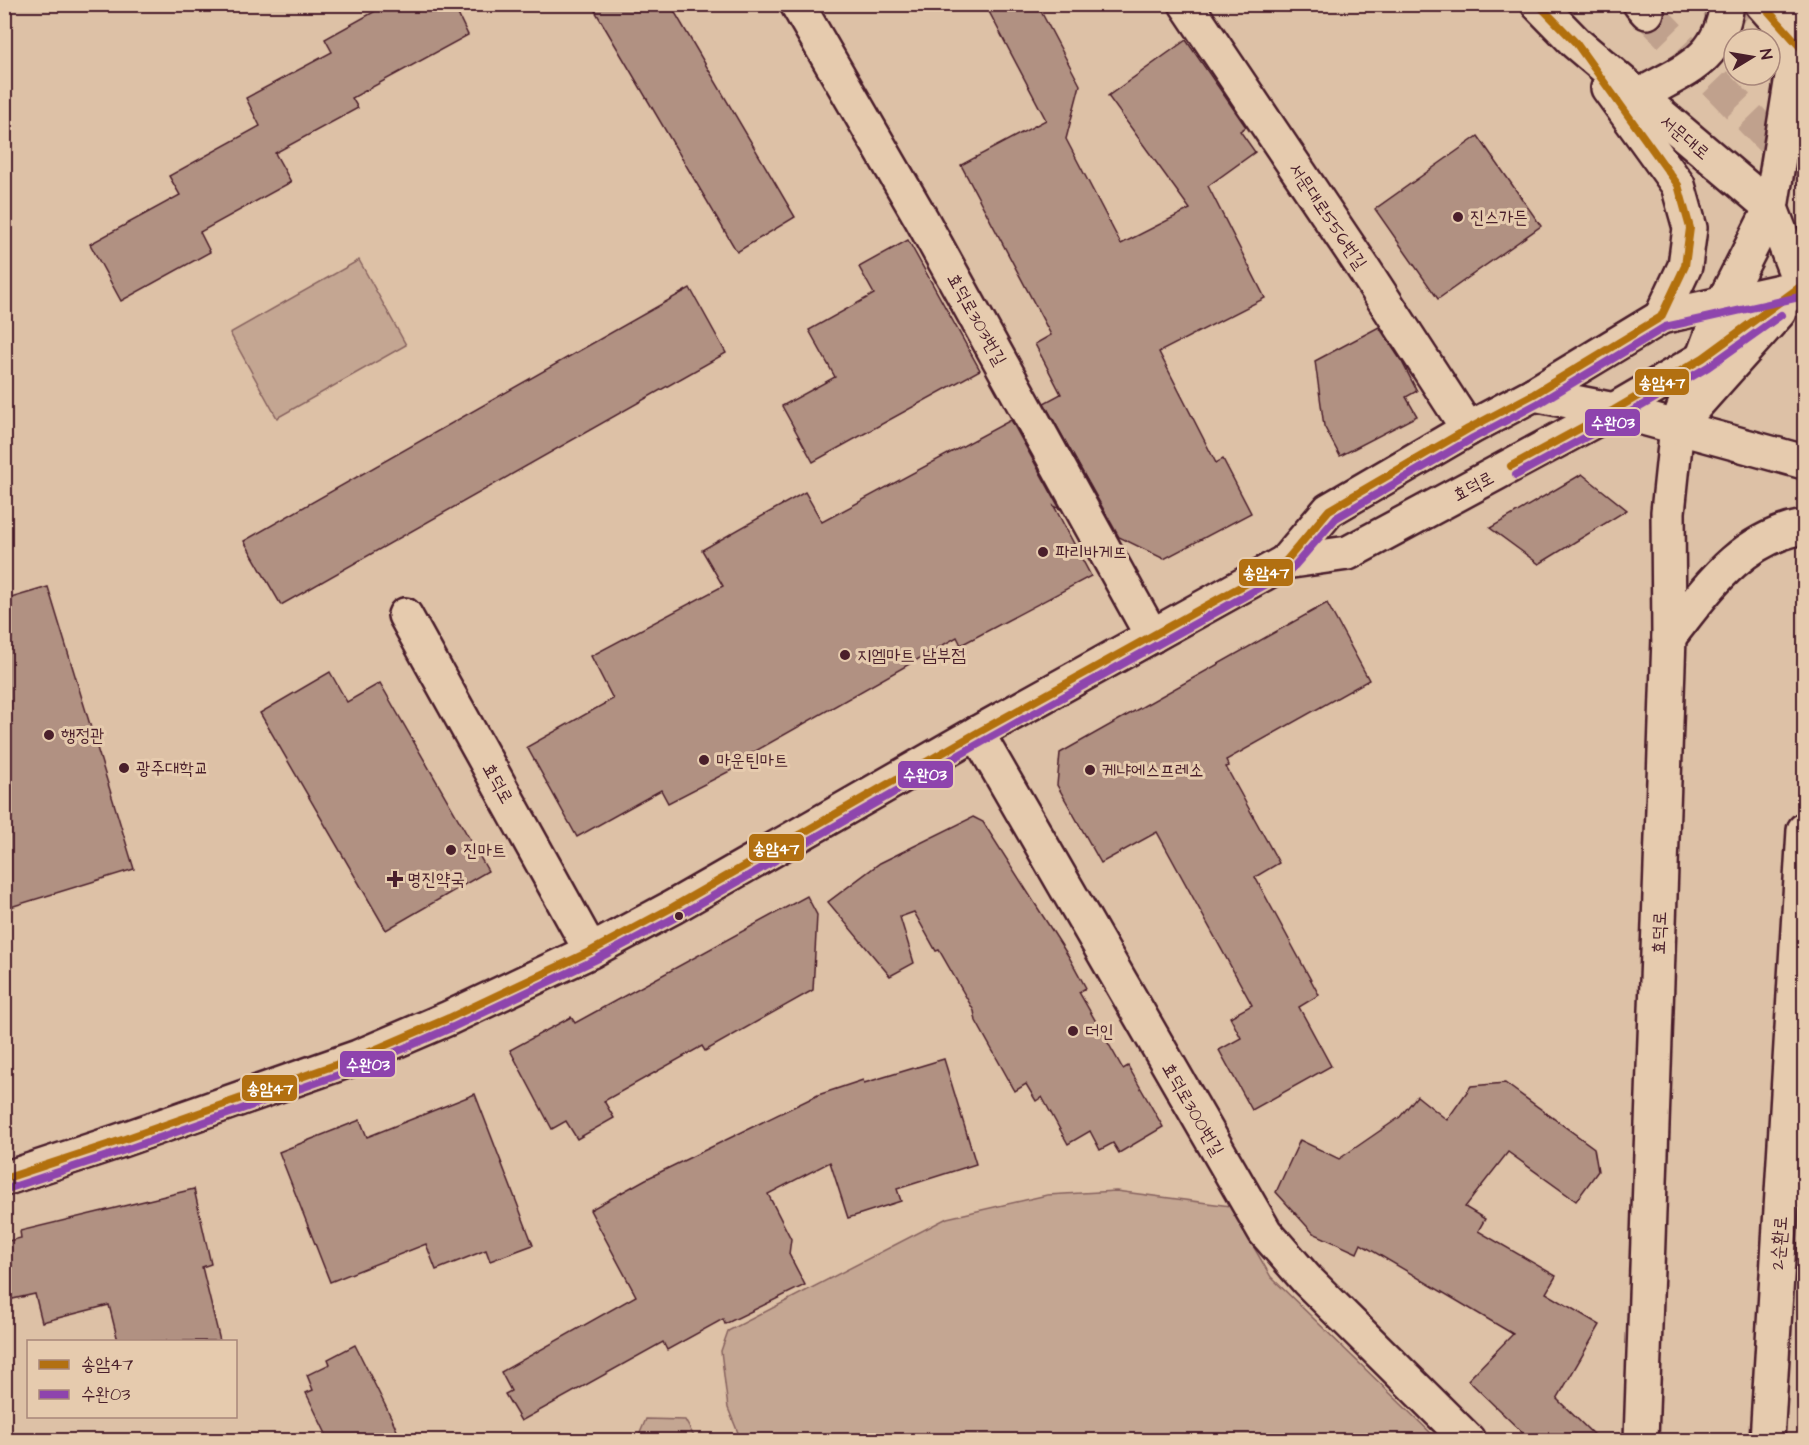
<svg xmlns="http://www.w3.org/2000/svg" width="1809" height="1445" viewBox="0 0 1809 1445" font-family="'Architects Daughter','Poor Story',sans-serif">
<rect width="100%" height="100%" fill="#ddc1a6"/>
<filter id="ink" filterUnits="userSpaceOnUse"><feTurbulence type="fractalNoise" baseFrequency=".0167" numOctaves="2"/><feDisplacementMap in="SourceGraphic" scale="12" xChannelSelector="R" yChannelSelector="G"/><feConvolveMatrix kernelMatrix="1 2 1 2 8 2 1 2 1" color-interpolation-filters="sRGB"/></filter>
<g filter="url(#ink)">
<g fill="#c4a692" stroke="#87625e" stroke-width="1.5">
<path d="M359,260L406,345L277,418L230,333Z"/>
<path d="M1116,1191L1230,1206L1271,1277L1438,1440H741L728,1408L721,1351L728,1331L947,1218L1047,1195Z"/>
<path d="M646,1419L685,1420L696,1440H637Z"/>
</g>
<g fill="#b19182" stroke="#4a1f2b" stroke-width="1.5">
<path d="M388,4H453L468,35L352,98L358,108L275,153L291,182L200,232L210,252L121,301L90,244L180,195L169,176L260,126L246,98L332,52L325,39Z"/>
<path d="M591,4H670L795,217L737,252Z"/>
<path d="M985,4H1037L1080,85L1066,139L1121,244L1190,209L1108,96L1186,40L1246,127L1240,131L1255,152L1208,186L1265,298L1159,352L1216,463L1223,459L1251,513L1164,559L1119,537L1044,403L1061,394L1035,344L1051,335L961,165L1046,120Z"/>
<path d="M1478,136L1541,226L1438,299L1375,209Z"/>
<path d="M908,240L980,370L813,462L782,406L835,377L809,330L874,294L859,267Z"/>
<path d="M690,288L726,353L281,605L244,541Z"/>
<path d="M1379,327L1402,362L1417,391L1406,397L1417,416L1340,456L1324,426L1315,361Z"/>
<path d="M1011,420L1060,509L1054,506L1091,576L961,645L957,637L752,753L755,758L668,803L661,790L577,837L527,747L613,699L591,656L723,586L702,550L805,492L822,522Z"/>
<path d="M1582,474L1627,510L1539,564L1490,528Z"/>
<path d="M48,587L134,869L4,909V600Z"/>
<path d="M1327,603L1369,680L1226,760L1229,766L1226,767L1279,863L1255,877L1319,995L1299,1007L1331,1066L1252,1110L1219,1050L1241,1038L1230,1017L1252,1005L1157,832L1101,863L1057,785L1060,753Z"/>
<path d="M330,672L347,702L380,683L488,871L386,930L260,713Z"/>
<path d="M973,817L983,822L1069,957L1086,988L1079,992L1123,1069L1128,1066L1163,1127L1119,1153L1113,1143L1100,1150L1090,1131L1068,1144L1042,1097L1036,1101L1026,1084L1015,1091L976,1021L974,1011L939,950L936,951L914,912L900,917L914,963L890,976L828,902L880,863Z"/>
<path d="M807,896L817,915L813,990L705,1051L702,1046L604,1101L614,1118L577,1139L566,1121L552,1129L510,1050L571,1017L575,1023Z"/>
<path d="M944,1059L976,1164L897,1189L901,1201L848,1218L830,1162L768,1194L791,1239L789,1254L805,1285L725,1324L723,1319L667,1350L663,1342L521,1421L505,1394L511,1391L501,1372L636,1296L590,1210L646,1179L818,1095L863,1080L864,1083Z"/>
<path d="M1505,1083L1594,1148L1598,1171L1576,1201L1508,1152L1465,1207L1485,1219L1478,1231L1556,1276L1546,1293L1600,1325L1557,1399L1599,1440H1530L1468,1380L1513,1334L1361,1244L1357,1253L1313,1233L1276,1192L1300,1140L1339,1159L1400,1117L1417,1096L1447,1120L1471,1086Z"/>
<path d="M475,1094L533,1245L490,1261L486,1250L436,1270L426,1244L330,1282L279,1152L360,1120L367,1137Z"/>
<path d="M194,1189L211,1264L202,1267L220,1341H118L109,1305L42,1322L35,1294L4,1301V1242L21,1238L20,1231Z"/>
<path d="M355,1345L392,1419L401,1440H329L306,1393L313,1390L307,1375L330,1364L328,1359Z"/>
</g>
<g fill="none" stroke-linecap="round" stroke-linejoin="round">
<g stroke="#c0a18d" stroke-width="33" stroke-dasharray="33 16" stroke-linecap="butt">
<path d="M1715,4L1750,39"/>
<path d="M1647,12L1804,174"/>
<path d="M1770,59L1804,93"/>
</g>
<g stroke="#4a1f2b" stroke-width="38">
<g id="minor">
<path d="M797,4L922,220L1152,636"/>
<path d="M1186,4L1362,266L1468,429"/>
<path d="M405,615L591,951"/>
<path d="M1669,637C1707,589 1740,538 1804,527"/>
<path d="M977,733L1265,1232L1307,1280L1468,1440"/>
<path d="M1641,1440L1669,637L1668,512L1677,426L1779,312"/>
</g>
</g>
<g stroke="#4a1f2b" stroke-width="38">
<g id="major">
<path d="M1538,4L1576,43L1771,208L1801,286L1804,288"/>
<path d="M1640,4L1647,12"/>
<path d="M1762,4L1804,51"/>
<path d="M1608,88L1678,185L1690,228L1685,266L1661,317"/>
<path d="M1637,97C1682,70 1719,64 1727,4"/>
<path d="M1534,394L1614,410L1804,462"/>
<path d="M1285,562L1329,510L1468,429L1534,394L1661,317L1789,289"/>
<path d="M4,1179L119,1141L358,1057L449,1018L591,951L673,907L977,733L1285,562L1348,553L1614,410L1703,358L1804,284"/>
</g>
</g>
<g stroke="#4a1f2b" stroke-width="38">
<g id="highway">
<path d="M1677,426L1723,303L1771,208L1797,45L1793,4"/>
<path d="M1767,1440L1804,830"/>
</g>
</g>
<use href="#minor" stroke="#e6cbae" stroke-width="33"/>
<use href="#major" stroke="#e6cbae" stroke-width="33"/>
<use href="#highway" stroke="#e6cbae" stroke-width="33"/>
<g stroke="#e6cbae" stroke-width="12">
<g id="bus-1">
<path d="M1762,4L1804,51"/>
<path d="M1511,466L1614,410L1703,358L1804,284"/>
<path d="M4,1179L119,1141L358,1057L449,1018L591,951L673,907L977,733L1285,562L1329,510L1468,429L1534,394L1661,317L1685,266L1690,228L1678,185L1576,43L1538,4"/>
</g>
</g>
<g stroke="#e6cbae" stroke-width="12">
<g id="bus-2">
<path d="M1516,475L1619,419L1708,367L1781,315"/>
<path d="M7,1189L122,1151L361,1067L453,1027L595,960L678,916L982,742L1290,571L1336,518L1473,438L1539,403L1665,327L1804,296"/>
</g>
</g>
<use href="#bus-1" stroke="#b27011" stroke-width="8"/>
<use href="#bus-2" stroke="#8e44ad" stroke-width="8"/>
</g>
</g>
<g fill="#4a1f2b" stroke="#e6cbae" stroke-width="2">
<circle cx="1458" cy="217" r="6"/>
<circle cx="1043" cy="552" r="6"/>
<circle cx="845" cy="655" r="6"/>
<circle cx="49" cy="735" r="6"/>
<circle cx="704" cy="760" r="6"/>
<circle cx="124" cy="768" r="6"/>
<circle cx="1090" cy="770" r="6"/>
<circle cx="451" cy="850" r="6"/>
<path d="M392 870h6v6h6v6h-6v6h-6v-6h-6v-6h6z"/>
<circle cx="679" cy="916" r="5"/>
<circle cx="1073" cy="1031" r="6"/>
</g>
<g text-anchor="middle" stroke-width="6" stroke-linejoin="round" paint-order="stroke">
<g font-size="18" fill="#4a1f2b" stroke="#e6cbae">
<text transform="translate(1685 137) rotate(40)" y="6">서문대로</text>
<text transform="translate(1328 216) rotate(56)" y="6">서문대로556번길</text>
<text transform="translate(977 319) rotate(61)" y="6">효덕로303번길</text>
<text transform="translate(1473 486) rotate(-28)" y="6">효덕로</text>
<text transform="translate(498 783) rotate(61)" y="6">효덕로</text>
<text transform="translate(1659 933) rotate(-88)" y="6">효덕로</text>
<text transform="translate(1193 1109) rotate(60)" y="6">효덕로300번길</text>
<text transform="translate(1779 1243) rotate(-86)" y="6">2순환로</text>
</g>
<g font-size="18" fill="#4a1f2b" stroke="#e6cbae" text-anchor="start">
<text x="1470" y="223">진스가든</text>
<text x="1055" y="558">파리바게뜨</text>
<text x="857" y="661">지엠마트 남부점</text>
<text x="61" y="741">행정관</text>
<text x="716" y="766">마운틴마트</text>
<text x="136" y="774">광주대학교</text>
<text x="1102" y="776">케냐에스프레소</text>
<text x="463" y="856">진마트</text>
<text x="407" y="885">명진약국</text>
<text x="1085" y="1037">더인</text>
</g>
</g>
<g stroke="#e6cbae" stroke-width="2">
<rect x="1634" y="368" width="56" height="28" rx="6" fill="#b27011"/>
<rect x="1584" y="408" width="57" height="29" rx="6" fill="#8e44ad"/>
<rect x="1238" y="558" width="56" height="29" rx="6" fill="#b27011"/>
<rect x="897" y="760" width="57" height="29" rx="6" fill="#8e44ad"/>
<rect x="748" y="833" width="57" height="29" rx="6" fill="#b27011"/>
<rect x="339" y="1050" width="57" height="28" rx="6" fill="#8e44ad"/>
<rect x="241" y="1074" width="57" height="28" rx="6" fill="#b27011"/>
</g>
<g font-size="16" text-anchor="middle" font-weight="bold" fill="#fff">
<text x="1662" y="388">송암47</text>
<text x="1613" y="428">수완03</text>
<text x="1266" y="578">송암47</text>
<text x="925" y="780">수완03</text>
<text x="776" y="854">송암47</text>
<text x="368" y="1070">수완03</text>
<text x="270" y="1094">송암47</text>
</g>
<rect width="1809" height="1445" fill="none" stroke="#e6cbae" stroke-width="24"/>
<rect x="12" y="12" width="1785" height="1421" fill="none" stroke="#4a1f2b" stroke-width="2" filter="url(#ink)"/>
<rect x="27" y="1340" width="210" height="78" fill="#e6cbae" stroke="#a8867a" stroke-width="1.5"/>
<rect x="39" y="1360" width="30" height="9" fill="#b27011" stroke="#a8867a" stroke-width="1.5"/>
<text x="81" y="1370" font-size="18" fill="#4a1f2b">송암47</text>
<rect x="39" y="1390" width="30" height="9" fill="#8e44ad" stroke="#a8867a" stroke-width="1.5"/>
<text x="81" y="1400" font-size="18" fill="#4a1f2b">수완03</text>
<g transform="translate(1752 57) rotate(79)"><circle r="28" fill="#e6cbae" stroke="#a8867a" stroke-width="1.5"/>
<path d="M0-4.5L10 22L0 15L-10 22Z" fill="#4a1f2b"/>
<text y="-9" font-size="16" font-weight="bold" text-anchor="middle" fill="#4a1f2b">N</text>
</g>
</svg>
